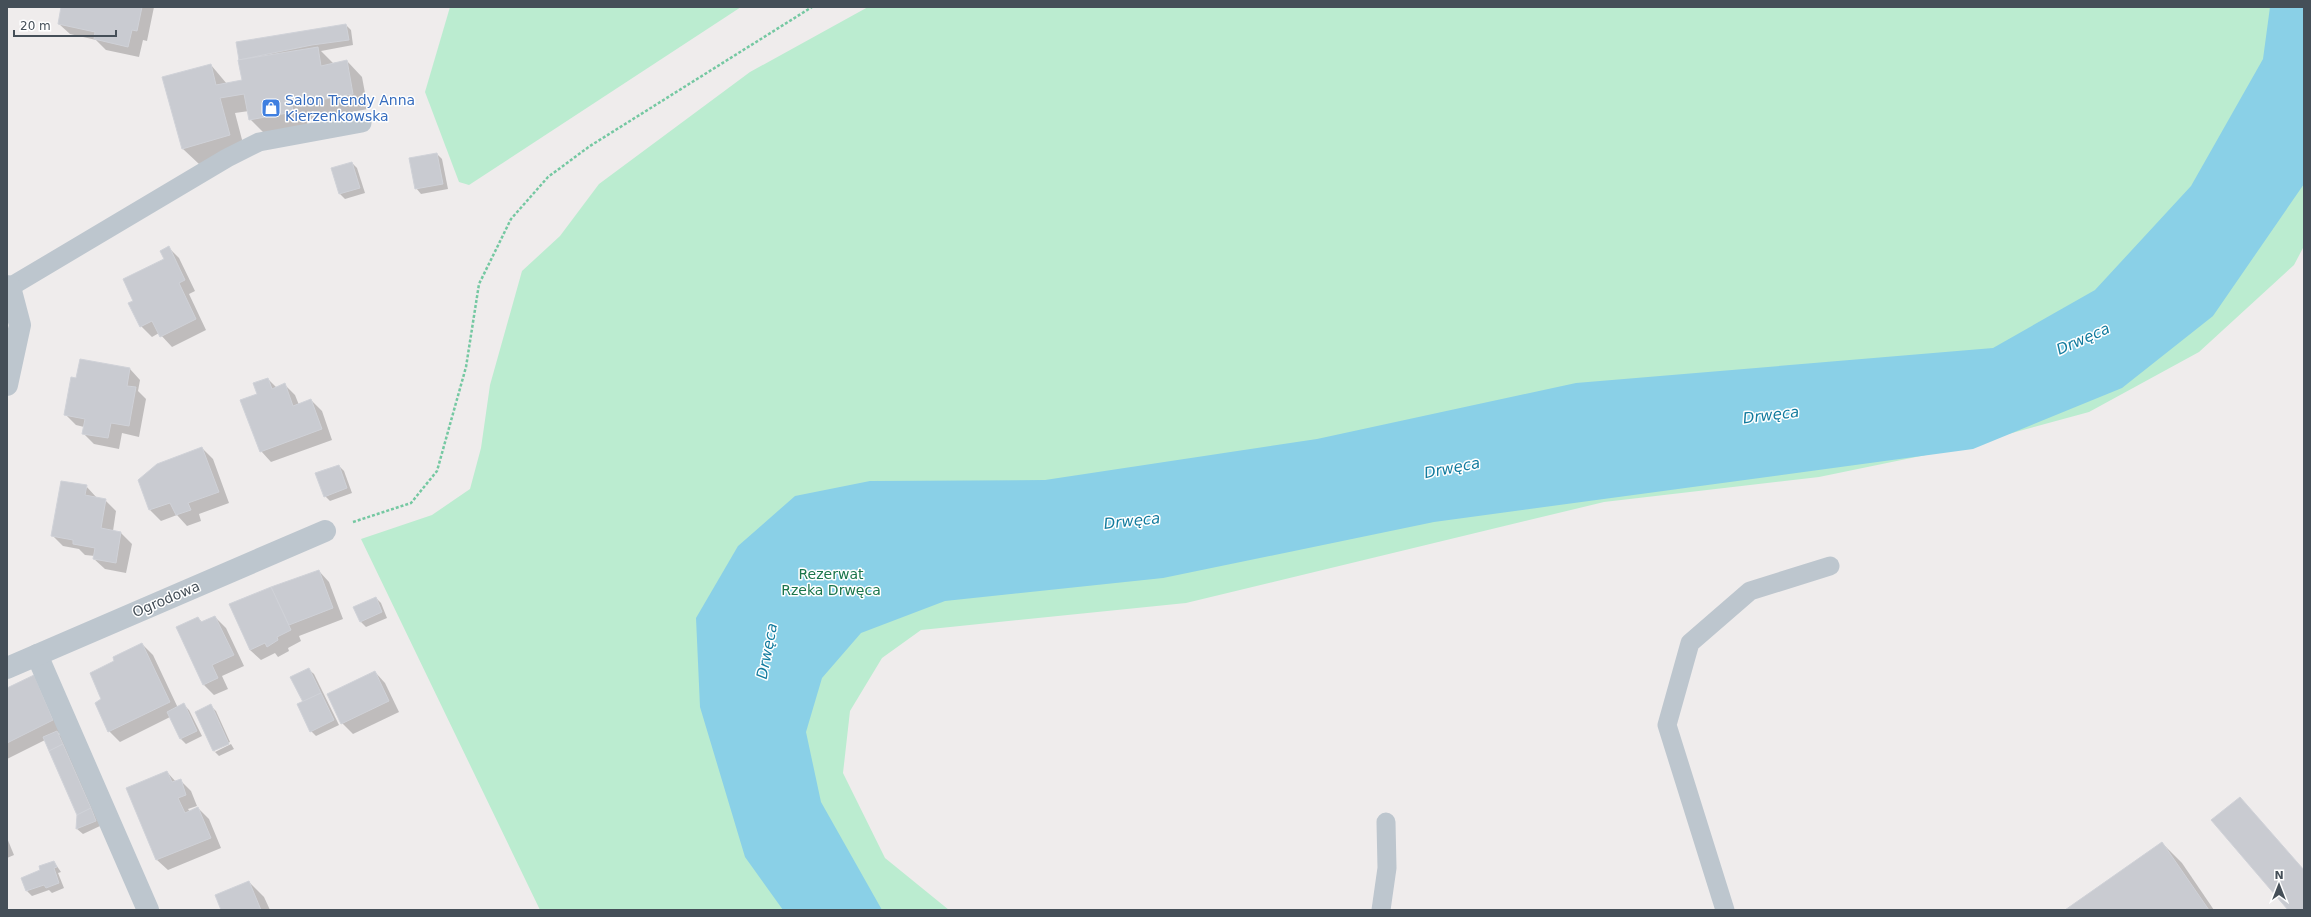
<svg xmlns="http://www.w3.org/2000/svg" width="2311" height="917" viewBox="0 0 2311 917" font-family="'DejaVu Sans',sans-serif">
<rect width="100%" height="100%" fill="#efecec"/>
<g fill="#bbecd0">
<path d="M450,7H741L469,185L459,182L425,92Z"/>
<path d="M868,7H2304V246L2294,265L2199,352L2089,412L1950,450L1819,477L1604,502L1186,603L921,630L882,658L850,711L843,773L885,858L949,910H540L361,539L432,515L470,489L481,448L490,385L522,271L560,236L599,184L750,72Z"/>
</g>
<path fill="#8ad0e7" d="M2270,7H2304V184L2213,316L2122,388L1973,449L1434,522L1163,578L945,601L861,633L822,678L806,732L821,802L882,910H783L745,857L700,707L696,618L738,546L795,496L870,481L1045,480L1317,439L1576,383L1993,348L2095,290L2191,186L2263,59Z"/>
<g fill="#0003">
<path d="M62,7H154L147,41L143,40L139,57L106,50L96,40L70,34L59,24Z"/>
<path d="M346,25L351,30L353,45L321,51L333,63L347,61L362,77L368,109L307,120L308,128L266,135L250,119L249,111L235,113L245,151L199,164L183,149L211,65L227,84L243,81L240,59Z"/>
<path d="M437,154L442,159L448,189L421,194L416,188Z"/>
<path d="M352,163L357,168L365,193L345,199L340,194L332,169Z"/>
<path d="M169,248L179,258L195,291L189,294L206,330L172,347L159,333L152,337L141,326L134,301L166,260Z"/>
<path d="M130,369L140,380L138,391L146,399L139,437L122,433L119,449L94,444L83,433L84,427L76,425L65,414L77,379Z"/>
<path d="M268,379L277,388L285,385L295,395L299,405L311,400L322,411L332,440L271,462L261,451L258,394Z"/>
<path d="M202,448L213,459L229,503L199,514L201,521L187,526L177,515L161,521L150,510L139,481Z"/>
<path d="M339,466L344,471L352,493L330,501L325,496Z"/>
<path d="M86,486L97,498L105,500L116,511L113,531L121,533L132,544L126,573L105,569L94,559L95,556L85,555L79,549L63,546L52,535Z"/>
<path d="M319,571L329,582L343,619L299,636L301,641L288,648L289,651L278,657L275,653L261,660L250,650L230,604Z"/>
<path d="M376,598L381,603L387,618L366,627L361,622L354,608Z"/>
<path d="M215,617L226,628L244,666L222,676L228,689L214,695L204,685L198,618L203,623Z"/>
<path d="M142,644L153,655L178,708L184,705L189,710L202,736L186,744L180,738L170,717L120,742L109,731L102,700Z"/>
<path d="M308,669L314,674L339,725L316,736L311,731L304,702Z"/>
<path d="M375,672L385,683L399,712L353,734L342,723Z"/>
<path d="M34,676L63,731L58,733L62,737L100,826L83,834L77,829L78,815L45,740L7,759V689Z"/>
<path d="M211,706L216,711L230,742L215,750V752L196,712Z"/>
<path d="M231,744L234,749L219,756L215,752Z"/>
<path d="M167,772L176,782L180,780L191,791L197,806L188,809L190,812L198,808L209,819L221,848L168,870L157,860Z"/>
<path d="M7,838L14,855L7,858Z"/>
<path d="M2162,843L2182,863L2214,910H2066Z"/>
<path d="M54,862L61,872L58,873L64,888L52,893L49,890L32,896L27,891L42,871Z"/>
<path d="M249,882L264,897L270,910H222Z"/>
</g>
<g fill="#c9cbd1" stroke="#d0d2d8">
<path d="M61,7H142L137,31L132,30L128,47L94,39L95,32L58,24Z"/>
<path d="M346,24L349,40L312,45L239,60L236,42Z"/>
<path d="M318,47L321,66L347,60L353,94L292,105L293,112L249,120L244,94L220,98L230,135L182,149L162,77L211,64L216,85L242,80L238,60Z"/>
<path d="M437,153L443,184L415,189L409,158Z"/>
<path d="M352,162L360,188L339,194L331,168Z"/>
<path d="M169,246L185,280L179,283L196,319L160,337L152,321L140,327L128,303L133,301L123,279L164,259L160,251Z"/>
<path d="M80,359L130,368L127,386L136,387L129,426L111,423L108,438L82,434L85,419L64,415L71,377L76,378Z"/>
<path d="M268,378L272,389L285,383L293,406L311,399L322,429L260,452L240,400L257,394L253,383Z"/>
<path d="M202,447L219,492L188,503L191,510L176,515L170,503L149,510L138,480L157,464Z"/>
<path d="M339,465L347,488L324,497L315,473Z"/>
<path d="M61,481L87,485L85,495L106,499L101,528L121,532L116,563L93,559L95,548L73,544V540L51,536Z"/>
<path d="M319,570L333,608L289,625L271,587Z"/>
<path d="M271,587L291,630L277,637L278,640L267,647L265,643L250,650L229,604Z"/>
<path d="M376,597L382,612L360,622L353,607Z"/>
<path d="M215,616L234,655L212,665L218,678L203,685L176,627L198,617L201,622Z"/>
<path d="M142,643L170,702L108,732L95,703L101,699L90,673L114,661L113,657Z"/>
<path d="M309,668L321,693L303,702L290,677Z"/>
<path d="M375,671L389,701L341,724L327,694Z"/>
<path d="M34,675L53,720L7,743V688Z"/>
<path d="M321,693L334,720L310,732L297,704Z"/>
<path d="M184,703L197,731L180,739L167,712Z"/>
<path d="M211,704L229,744L213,751L195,712Z"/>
<path d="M57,731L63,744L49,751L43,737Z"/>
<path d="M63,744L91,808L77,815L49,751Z"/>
<path d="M167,771L172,782L181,779L186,795L178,798L185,813L198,807L211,838L156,860L126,788Z"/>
<path d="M2240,797L2304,870V910H2288L2211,820Z"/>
<path d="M91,808L96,821L76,829L77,815Z"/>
<path d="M2162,842L2209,910H2065Z"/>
<path d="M54,861L57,867L54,868L59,883L46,888L44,885L26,891L21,878L40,870L39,866Z"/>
<path d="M249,881L261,910H221L215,895Z"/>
</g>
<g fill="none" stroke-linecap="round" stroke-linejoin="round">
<path stroke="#75c8a2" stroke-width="2.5" stroke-dasharray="3 2" stroke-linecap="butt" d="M353,522L411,503L437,471L466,367L479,284L511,219L548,177L590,146L812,7"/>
<g stroke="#bdc6ce" stroke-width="19">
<path d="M10,287L227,158L259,142L362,123"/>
<path d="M1381,910L1387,868L1386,822"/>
<path d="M1725,910L1667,725L1690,643L1750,591L1830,566"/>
</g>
<g stroke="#bdc6ce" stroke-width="22">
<path d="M7,286L10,287L20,325L7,385"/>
<path d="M37,655L148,910"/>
<path d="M7,668L325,531"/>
</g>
</g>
<defs>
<g id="shop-square" transform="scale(1)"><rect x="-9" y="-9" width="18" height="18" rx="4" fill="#3f7fe0" stroke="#fff"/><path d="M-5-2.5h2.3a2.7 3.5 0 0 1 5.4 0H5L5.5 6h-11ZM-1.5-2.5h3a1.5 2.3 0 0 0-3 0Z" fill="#fff"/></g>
</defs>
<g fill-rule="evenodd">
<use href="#shop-square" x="271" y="108"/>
</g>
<g text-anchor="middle" stroke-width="3" stroke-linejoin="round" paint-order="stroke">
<g font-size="14" fill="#366cbe" stroke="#fff" text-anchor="start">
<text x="285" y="105">Salon Trendy Anna<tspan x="285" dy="16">Kierzenkowska</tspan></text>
</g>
<g font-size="14" fill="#1a754b" stroke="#fff">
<text x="831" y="579">Rezerwat<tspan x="831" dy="16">Rzeka Drwęca</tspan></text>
</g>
<g font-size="14" fill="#454f58" stroke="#fff">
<text transform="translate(166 599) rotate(-23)" y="5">Ogrodowa</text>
</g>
<g font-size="15" font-style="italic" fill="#127b9e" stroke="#fff">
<text transform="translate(2083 339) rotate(-24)" y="5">Drwęca</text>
<text transform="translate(1771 415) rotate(-7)" y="5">Drwęca</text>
<text transform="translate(1452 468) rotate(-11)" y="5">Drwęca</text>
<text transform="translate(1132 521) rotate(-6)" y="5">Drwęca</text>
<text transform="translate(767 651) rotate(-79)" y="5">Drwęca</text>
</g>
</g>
<rect width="2311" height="917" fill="none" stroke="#454f58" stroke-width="16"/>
<g transform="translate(2279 885)" stroke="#ffffff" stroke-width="3" paint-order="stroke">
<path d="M0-3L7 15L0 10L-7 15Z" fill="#454f58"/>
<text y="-6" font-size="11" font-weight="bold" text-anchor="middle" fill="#454f58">N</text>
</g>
<path d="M14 30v6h102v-6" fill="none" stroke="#454f58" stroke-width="2"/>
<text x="20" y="30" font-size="12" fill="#454f58" stroke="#ffffff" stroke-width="3" paint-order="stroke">20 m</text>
</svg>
